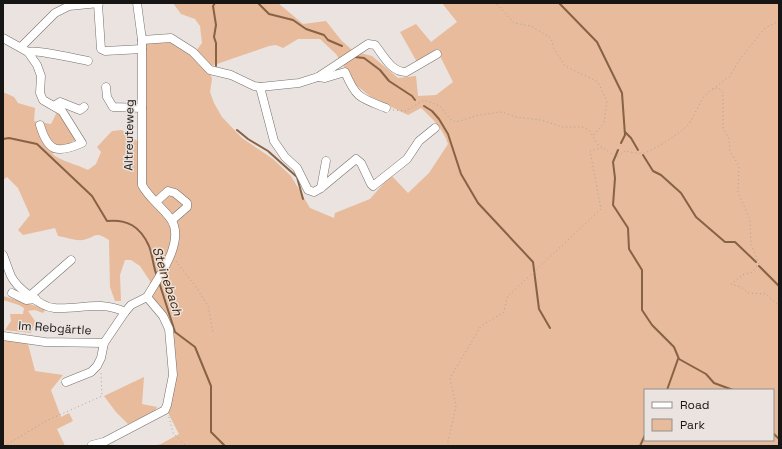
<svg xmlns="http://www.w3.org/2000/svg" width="782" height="449" viewBox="0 0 782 449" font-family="'Space Grotesk',sans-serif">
<rect width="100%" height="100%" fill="#eae3df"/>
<g fill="#e7bb9b" fill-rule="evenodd">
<path d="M173,3H278L303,24L326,21L341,40L353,51L372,56L398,78L416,76L418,96L436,95L453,82L440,56L417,62L400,32L416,24L431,42L457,22L442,3H779V446H154L161,444L179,434L167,411L173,338L149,298L150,281L140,266L131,260H125L120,275L121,301H115L110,287L109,240C93,230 96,238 83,240C75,241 66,237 58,236L55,228L23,235L18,230L30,215L18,188L7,177L3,180V92L14,97L18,103L35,108L34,121L51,124L57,112L69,124L77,139L52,154C63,162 76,164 88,170L96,164L101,152L97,147L112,131L122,130L140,143L145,42L169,41L193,54L210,72L212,79L210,92L214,103L222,117L242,138L273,159L291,176L310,208L334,218L335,213L370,199L391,175L408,193L429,173L448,144C444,130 432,118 421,108L408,115L371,97L356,85L336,54L320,39H298L283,48L276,45L269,46L211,66L196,51L202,43L200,26L195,19L181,14ZM645,390H773V440H645Z"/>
<path d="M3,296L46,309L43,313L35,310L28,311L35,321L31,333L5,330L11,321L10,314H23L24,308L19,305L3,300Z"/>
<path d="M3,338L27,340L35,371L63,375L51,390L61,417L69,413L73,421L57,429L65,446H3Z"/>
<path d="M144,377L142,404L157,407L155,411L128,424L116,412L104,396Z"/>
</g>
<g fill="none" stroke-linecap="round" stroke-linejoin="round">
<g stroke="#876245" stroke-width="2">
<path d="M215,3L213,6L216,25L214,37L216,43V66"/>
<path d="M258,3L269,14L293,20L306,29L324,35L328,40L342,46"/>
<path d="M559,3L597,42L622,93L625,135L621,143"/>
<path d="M355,57L364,58L380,70L389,81L412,96L415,100"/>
<path d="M424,106L432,111L439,119L448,134L461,174L478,203L533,262L539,309L550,328"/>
<path d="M237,130L248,139L268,151L297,177L303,199"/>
<path d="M625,132L631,138L638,150"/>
<path d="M3,139L9,138L37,144L92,196L107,221C127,219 140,226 149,246C153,256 153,267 157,276"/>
<path d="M618,150L613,162L615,178L613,205L628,228L629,249L642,270V310L652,325L674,347L679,359L706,374L714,383L733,390"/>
<path d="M643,155L653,171L661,175L681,193L696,217L725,242H735L756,262"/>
<path d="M759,266L779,286"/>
<path d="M159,282L175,332L195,347L211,386V432L225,446"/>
<path d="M667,390L678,359"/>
<path d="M773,433L779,439"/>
<path d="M640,446L645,435"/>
</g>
<g stroke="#77716d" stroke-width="9">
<g id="minor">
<path d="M98,4L101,49L105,51L142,49"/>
<path d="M3,38L28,52L37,65L41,76L40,93L43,100L62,111L82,143C57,154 48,152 40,125"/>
<path d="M142,40L171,38L193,52L210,70L231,75L254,86L260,87L299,83L318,77L368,44L375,45C384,56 391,72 406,72L437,54"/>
<path d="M21,47L55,13L69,6L99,3"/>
<path d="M28,52C34,49 77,59 88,61"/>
<path d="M318,77L325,78L345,72C356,98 360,98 386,108"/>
<path d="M106,87L107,97L113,107L142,108"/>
<path d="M260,87L274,141L285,157L297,168L308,190L314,192L321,188L356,159L361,163L371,184L373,186L407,159L419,141L435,128"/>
<path d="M54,106L60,102L80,110L84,107"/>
<path d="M321,188L326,161"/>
<path d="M156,202L168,191L175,193L187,203V207L172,220"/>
<path d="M3,255C6,262 8,269 11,276C16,287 41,307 54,308C79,310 99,300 125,312"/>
<path d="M12,293L26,300L36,299"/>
<path d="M31,295L71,260"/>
<path d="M3,336L45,342L104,343"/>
<path d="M66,382L91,372L97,366L101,358L104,343L125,312L131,305L147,297"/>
<path d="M92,445L104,442L165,410L167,405L173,375L169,329L163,316L147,297C158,278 187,240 170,218C161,206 149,198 142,185V40L137,3"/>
</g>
</g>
<g stroke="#aaa4a1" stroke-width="1" stroke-dasharray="1 3" stroke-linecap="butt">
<path d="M493,3L498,5L514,23L531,26L551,38L554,49L565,66L598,82L607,101L604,123L593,136"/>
<path d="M713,89L730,76L740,59L765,28L779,21"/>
<path d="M393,110L406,111L424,100L440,106L450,119L456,122L479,115L502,112L516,117L541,120L562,127H582L589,130L598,145L617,157L625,151C630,152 638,154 643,153C652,152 683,131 688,125C697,114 702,88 719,88L723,93V128L729,139L730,151L739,166L738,192L750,220L751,244L759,263L753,272L744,274L731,284L741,287L748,293L766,294L779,306"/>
<path d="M176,261L196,287L208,306L213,332"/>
<path d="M169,417L173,433L186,446"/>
<path d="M4,446L48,420L102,396L101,373"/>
<path d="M447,446L456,406L450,378L481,326L504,312L507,297L601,209L590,151L602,148"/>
</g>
<use href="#minor" stroke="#fff" stroke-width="8"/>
</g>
<g text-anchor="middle" stroke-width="3" stroke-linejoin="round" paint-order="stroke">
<g font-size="12" fill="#181614" stroke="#eae3df">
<text transform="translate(129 135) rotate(-89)" y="4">Altreuteweg</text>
<text transform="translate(55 328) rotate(4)" y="4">Im Rebgärtle</text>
</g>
<g font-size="13" font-style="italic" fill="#452201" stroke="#eae3df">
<text transform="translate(168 281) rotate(72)" y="5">Steinebach</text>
</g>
</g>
<rect width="782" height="449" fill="none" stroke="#181614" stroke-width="8"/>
<rect x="644" y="389" width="130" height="52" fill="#eae3df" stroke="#96918e"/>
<rect x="652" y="402" width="20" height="6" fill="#ffffff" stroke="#96918e"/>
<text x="680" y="409" font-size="12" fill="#181614">Road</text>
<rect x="652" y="419" width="20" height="12" fill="#e7bb9b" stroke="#96918e"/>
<text x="680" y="429" font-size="12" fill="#181614">Park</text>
</svg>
